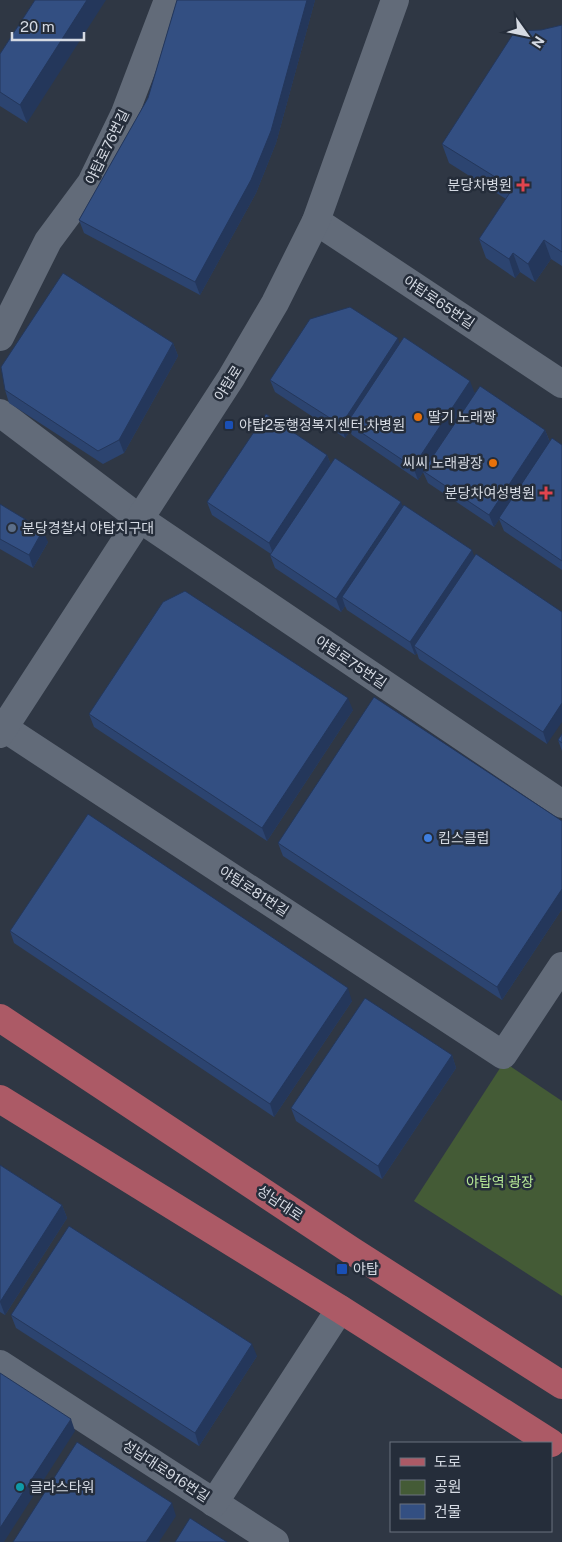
<svg xmlns="http://www.w3.org/2000/svg" width="562" height="1542" viewBox="0 0 562 1542" font-family="'Public Sans','Noto Sans KR',sans-serif">
<rect width="100%" height="100%" fill="#2f3744"/>
<path fill="#445b36" d="M504,1062L562,1101V1296L414,1201Z"/>
<g fill="none" stroke-linecap="round" stroke-linejoin="round">
<g stroke="#626b79" stroke-width="28">
<path d="M316,221L562,384"/>
<path d="M0,337L48,241L91,183L125,113L168,0"/>
<path d="M0,413L140,519L562,804"/>
<path d="M4,728L503,1055L562,966"/>
<path d="M0,1364L275,1542"/>
<path d="M214,1503L340,1309"/>
</g>
<path stroke="#626b79" stroke-width="28" d="M0,734L231,378L275,303L316,221L395,0"/>
<g stroke="#ac5a66" stroke-width="28">
<path d="M0,1018L352,1251L562,1385"/>
<path d="M0,1099L340,1309L551,1443"/>
</g>
</g>
<g fill="#2c4470">
<path d="M35,0L27,123L0,106V54Z"/>
<path d="M177,0H315L276,143L256,193L200,295L84,233L79,220L148,98Z"/>
<path d="M562,25V266L551,259L535,282L520,272L515,278L486,258L479,239L506,199L449,163L442,144L541,30Z"/>
<path d="M173,343L178,356L124,453L103,464L9,403L5,390Z"/>
<path d="M400,344L475,393L545,430L550,442L562,445V570L504,531L499,519L494,527L428,483L423,472L418,480L352,435L350,431L345,438L275,392L270,380Z"/>
<path d="M327,455L331,465L403,506L474,556L562,612L547,744L419,659L417,653L415,655L347,610L345,606L341,612L275,568L270,555L271,554L212,515L207,502Z"/>
<path d="M0,504L48,542L33,568L0,549Z"/>
<path d="M353,710L267,841L94,727L89,714Z"/>
<path d="M562,734V751L558,740Z"/>
<path d="M562,821V909L502,1000L283,856L278,843Z"/>
<path d="M10,931L352,1001L274,1117L14,943Z"/>
<path d="M452,1055L456,1068L382,1179L296,1121L291,1108Z"/>
<path d="M0,1165L62,1205L67,1218L5,1315L0,1312Z"/>
<path d="M11,1315L257,1356L199,1446L16,1328Z"/>
</g>
<g fill="#24375b">
<path d="M87,0H106L27,123L20,105Z"/>
<path d="M307,0H315L276,143L256,193L200,295L195,282Z"/>
<path d="M544,240L551,259L535,282L528,264Z"/>
<path d="M513,253L520,272L515,278L509,259Z"/>
<path d="M398,338L402,351L347,423L350,431L345,438L341,425Z"/>
<path d="M173,343L178,356L124,453L119,440Z"/>
<path d="M470,381L475,394L418,480L413,467Z"/>
<path d="M545,430L550,443L494,527L489,515Z"/>
<path d="M327,455L332,468L274,556L269,543Z"/>
<path d="M401,502L406,515L342,597L345,606L341,612L336,599Z"/>
<path d="M43,530L48,542L33,568L29,555Z"/>
<path d="M472,550L477,563L414,646L417,653L415,655L410,642Z"/>
<path d="M348,698L353,710L267,841L262,828Z"/>
<path d="M562,703V722L547,744L543,732Z"/>
<path d="M562,889V909L502,1000L497,987Z"/>
<path d="M348,988L352,1001L274,1117L270,1104Z"/>
<path d="M452,1055L456,1068L382,1179L378,1166Z"/>
<path d="M62,1205L67,1218L5,1315L0,1302Z"/>
<path d="M252,1344L257,1356L199,1446L195,1433Z"/>
<path d="M71,1419L75,1431L4,1542H0V1528Z"/>
<path d="M172,1503L176,1516L159,1542H146Z"/>
</g>
<g fill="#334f82" stroke="#24375b">
<path d="M35,0H87L20,105L0,92V54Z"/>
<path d="M177,0H307L271,131L251,180L195,282L79,220L148,98Z"/>
<path d="M562,25V252L544,240L528,264L513,253L509,259L479,239L513,188L442,144L515,31L541,30Z"/>
<path d="M63,273L173,343L119,440L98,451L5,390L1,367Z"/>
<path d="M350,307L398,338L341,425L270,380L310,319Z"/>
<path d="M404,337L470,381L413,467L347,423Z"/>
<path d="M480,386L545,430L489,515L423,471Z"/>
<path d="M266,414L327,455L269,543L207,502Z"/>
<path d="M552,438L562,445V561L499,518Z"/>
<path d="M335,458L401,502L336,599L270,555Z"/>
<path d="M0,504L43,530L29,555L0,539Z"/>
<path d="M404,505L472,550L410,642L342,597Z"/>
<path d="M476,554L562,612V703L543,732L414,646Z"/>
<path d="M185,591L348,698L262,828L89,714L163,602Z"/>
<path d="M374,697L562,821V889L497,987L278,843Z"/>
<path d="M562,734V743L558,740Z"/>
<path d="M88,814L348,988L270,1104L10,931Z"/>
<path d="M365,998L452,1055L378,1166L291,1108Z"/>
<path d="M0,1165L62,1205L0,1302Z"/>
<path d="M69,1226L252,1344L195,1433L11,1315Z"/>
<path d="M0,1373L71,1419L0,1528Z"/>
<path d="M77,1442L172,1503L146,1542H13Z"/>
<path d="M190,1518L227,1542H175Z"/>
</g>
<g fill="#e0444e" stroke="#252d3a" stroke-width="2">
<path d="M520.5 177.5h5v5h5v5h-5v5h-5v-5h-5v-5h5z"/>
<path d="M543.5 485.5h5v5h5v5h-5v5h-5v-5h-5v-5h5z"/>
</g>
<g fill="#e8710a" stroke="#252d3a" stroke-width="2">
<circle cx="418" cy="417" r="5"/>
<circle cx="493" cy="463" r="5"/>
</g>
<g fill="#1a4fb4" stroke="#252d3a" stroke-width="2">
<rect x="224" y="420" width="10" height="10" rx="2.5"/>
<rect x="336" y="1263" width="12" height="12" rx="2.5"/>
</g>
<circle fill="#5c6f8a" stroke="#252d3a" stroke-width="2" cx="12" cy="528" r="5"/>
<circle fill="#3f7fe0" stroke="#252d3a" stroke-width="2" cx="428" cy="838" r="5"/>
<circle fill="#0f9aa8" stroke="#252d3a" stroke-width="2" cx="20" cy="1487" r="5"/>
<g text-anchor="middle" stroke-width="5" stroke-linejoin="round" paint-order="stroke">
<g font-size="14" fill="#d5dae3" stroke="#252d3a">
<text transform="translate(107 147) rotate(-64)" y="5">야탑로76번길</text>
<text transform="translate(439 302) rotate(34)" y="5">야탑로65번길</text>
<text transform="translate(228 383) rotate(-58)" y="5">야탑로</text>
<text transform="translate(351 662) rotate(34)" y="5">야탑로75번길</text>
<text transform="translate(254 891) rotate(33)" y="5">야탑로81번길</text>
<text transform="translate(280 1203) rotate(34)" y="5">성남대로</text>
<text transform="translate(166 1471) rotate(33)" y="5">성남대로916번길</text>
</g>
<g font-size="14" fill="#d5dae3" stroke="#252d3a" text-anchor="start">
<text x="512" y="190" text-anchor="end">분당차병원</text>
<text x="428" y="422">딸기 노래짱</text>
<text x="239" y="430">야턉2동행정복지센터.차병원</text>
<text x="483" y="468" text-anchor="end">씨씨 노래광장</text>
<text x="535" y="498" text-anchor="end">분당차여성병원</text>
<text x="22" y="533">분당경찰서 야탑지구대</text>
<text x="438" y="843">킴스클럽</text>
<text x="353" y="1274">야탑</text>
<text x="30" y="1492">글라스타워</text>
</g>
<g font-size="14" fill="#b6e896" stroke="#252d3a">
<text x="500" y="1187">야탑역 광장</text>
</g>
</g>
<rect x="390" y="1442" width="162" height="90" fill="#252d3a" stroke="#6b727e"/>
<rect x="400" y="1458" width="25" height="8" fill="#ac5a66" stroke="#6b727e"/>
<text x="434" y="1467" font-size="15" fill="#d5dae3">도로</text>
<rect x="400" y="1480" width="25" height="15" fill="#445b36" stroke="#6b727e"/>
<text x="434" y="1492" font-size="15" fill="#d5dae3">공원</text>
<rect x="400" y="1504" width="25" height="15" fill="#334f82" stroke="#6b727e"/>
<text x="434" y="1517" font-size="15" fill="#d5dae3">건물</text>
<g transform="translate(527 35) rotate(123)" stroke="#252d3a" stroke-width="4" paint-order="stroke">
<path d="M0-4L9 19L0 12L-9 19Z" fill="#d5dae3"/>
<text y="-8" font-size="14" font-weight="bold" text-anchor="middle" fill="#d5dae3">N</text>
</g>
<path d="M12 32v8h72v-8" fill="none" stroke="#d5dae3" stroke-width="2.5"/>
<text x="20" y="32" font-size="15" fill="#d5dae3" stroke="#252d3a" stroke-width="4" paint-order="stroke">20 m</text>
</svg>
